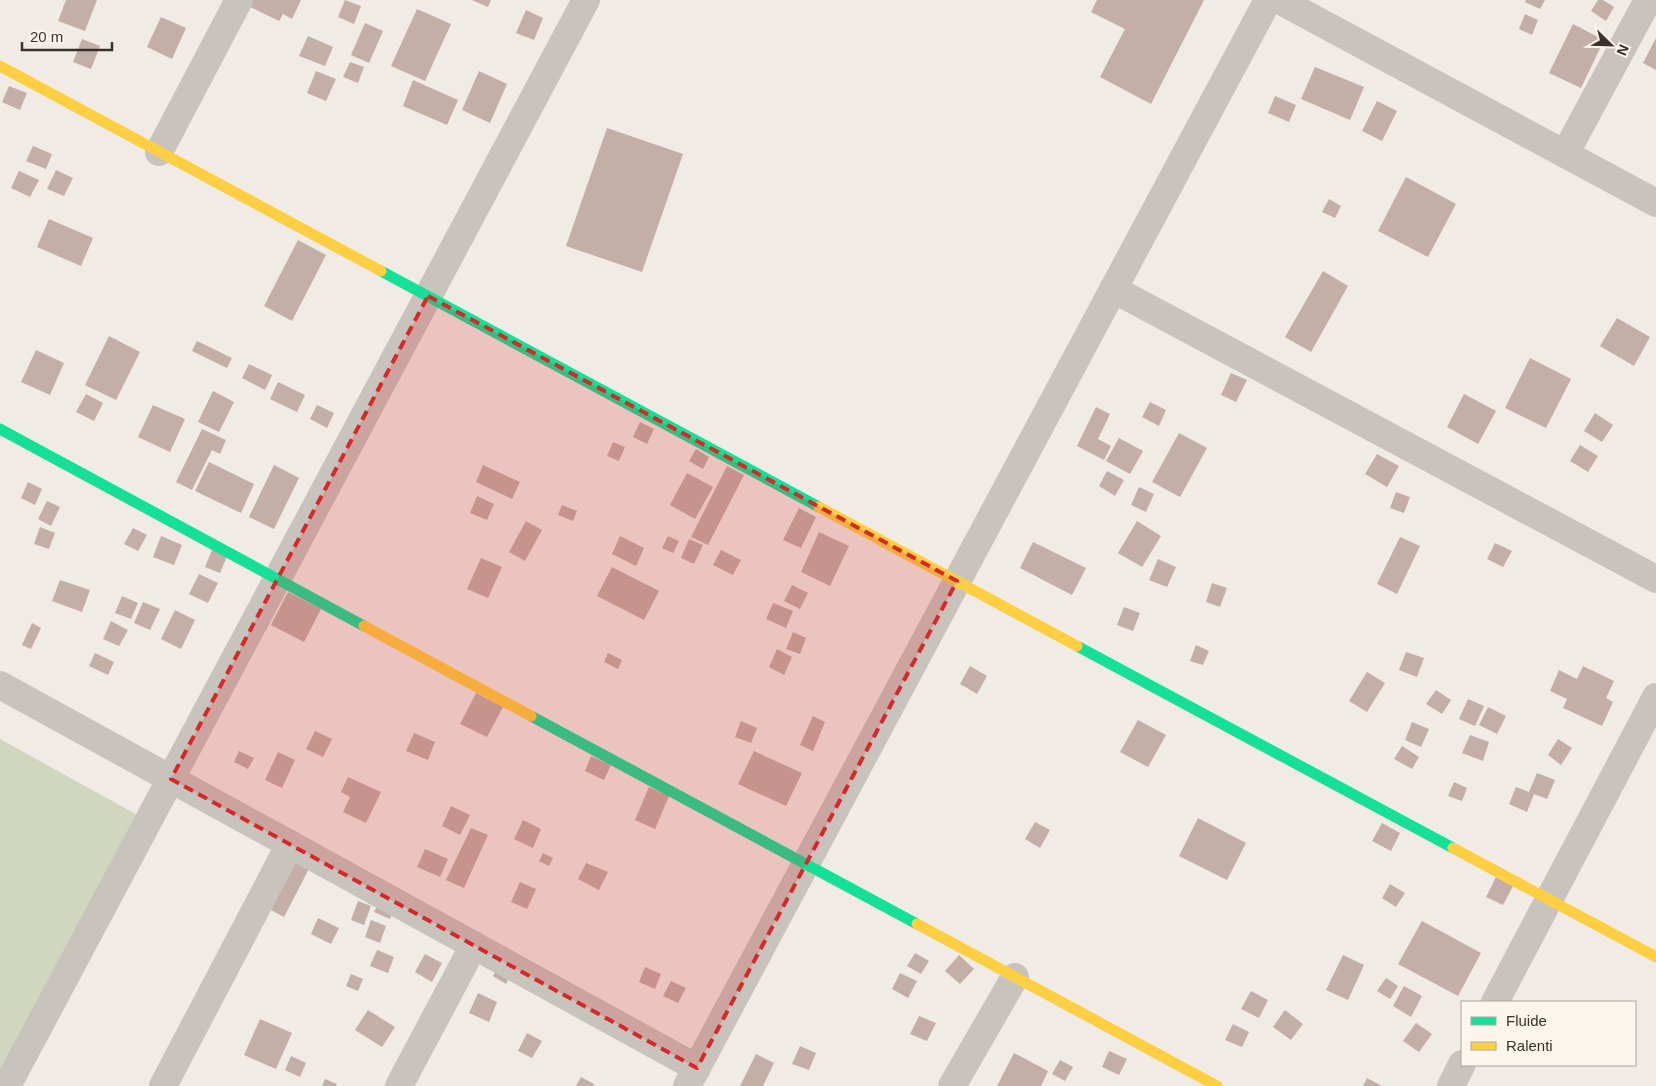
<svg xmlns="http://www.w3.org/2000/svg" width="1656" height="1086" viewBox="0 0 1656 1086" font-family="Arial,sans-serif">
<rect width="100%" height="100%" fill="#f0ebe5"/>
<path fill="#d1d6bf" d="M0,739L141,817L0,1073Z"/>
<g fill="#c3afa7">
<path d="M66,0H97L85,31L58,21Z"/>
<path d="M246,0H301L292,19L283,14L279,21L244,4Z"/>
<path d="M345,0L361,6L354,24L338,17Z"/>
<path d="M472,0H491L488,7Z"/>
<path d="M1097,0H1204L1151,104L1100,77L1125,29L1091,12Z"/>
<path d="M1526,0H1545L1540,9L1525,2Z"/>
<path d="M1598,0H1603L1614,7L1606,21L1591,11Z"/>
<path d="M417,9L451,24L425,81L391,66Z"/>
<path d="M526,10L543,18L534,40L516,33Z"/>
<path d="M1525,14L1538,20L1532,35L1519,29Z"/>
<path d="M161,17L186,28L172,59L147,47Z"/>
<path d="M365,23L383,31L369,63L351,55Z"/>
<path d="M1573,24L1604,40L1581,88L1549,73Z"/>
<path d="M308,36L333,47L325,66L299,56Z"/>
<path d="M1656,38V70L1643,63Z"/>
<path d="M82,39L100,46L91,69L73,62Z"/>
<path d="M350,62L364,67L358,83L343,77Z"/>
<path d="M1315,67L1364,87L1350,120L1301,99Z"/>
<path d="M316,71L336,79L326,101L307,93Z"/>
<path d="M479,71L507,84L490,123L462,110Z"/>
<path d="M413,80L458,100L447,125L403,106Z"/>
<path d="M9,86L27,93L20,110L2,102Z"/>
<path d="M1275,96L1296,105L1289,122L1268,113Z"/>
<path d="M1377,101L1397,111L1382,141L1362,131Z"/>
<path d="M607,128L683,154L642,272L566,246Z"/>
<path d="M33,146L52,154L46,169L26,161Z"/>
<path d="M56,170L73,178L64,196L47,189Z"/>
<path d="M19,171L39,180L30,197L11,188Z"/>
<path d="M1406,177L1456,204L1428,257L1378,231Z"/>
<path d="M1329,199L1341,206L1335,218L1322,212Z"/>
<path d="M49,219L93,238L81,266L37,247Z"/>
<path d="M298,240L326,255L292,321L264,306Z"/>
<path d="M1323,271L1348,286L1311,352L1285,337Z"/>
<path d="M1617,318L1650,337L1634,366L1600,346Z"/>
<path d="M109,336L140,352L116,400L85,385Z"/>
<path d="M197,341L232,358L227,368L192,351Z"/>
<path d="M36,350L64,363L50,395L21,382Z"/>
<path d="M1530,358L1571,379L1546,428L1505,408Z"/>
<path d="M249,364L272,375L265,390L242,378Z"/>
<path d="M1231,373L1247,380L1236,402L1221,395Z"/>
<path d="M278,382L305,395L297,412L270,399Z"/>
<path d="M213,391L234,402L219,432L198,422Z"/>
<path d="M86,394L103,403L94,421L76,412Z"/>
<path d="M1464,394L1496,411L1478,444L1447,427Z"/>
<path d="M1150,402L1166,410L1159,426L1142,417Z"/>
<path d="M153,405L185,419L170,452L138,437Z"/>
<path d="M317,405L334,413L327,428L310,419Z"/>
<path d="M1096,407L1110,414L1098,439L1111,446L1104,460L1077,446Z"/>
<path d="M1595,413L1613,425L1602,442L1584,431Z"/>
<path d="M640,422L654,429L647,444L633,437Z"/>
<path d="M202,429L226,440L220,454L212,450L192,490L176,482Z"/>
<path d="M1179,433L1207,448L1180,497L1152,482Z"/>
<path d="M1119,438L1143,451L1130,474L1106,461Z"/>
<path d="M613,442L625,447L619,461L607,456Z"/>
<path d="M1580,445L1598,456L1588,472L1570,461Z"/>
<path d="M696,449L709,457L703,469L689,461Z"/>
<path d="M1377,454L1399,466L1387,487L1365,474Z"/>
<path d="M209,462L254,484L241,513L195,491Z"/>
<path d="M274,465L299,478L274,529L249,517Z"/>
<path d="M483,465L520,482L512,499L476,482Z"/>
<path d="M727,466L744,475L708,545L691,537Z"/>
<path d="M1107,471L1124,480L1115,496L1099,486Z"/>
<path d="M687,473L713,487L695,519L670,505Z"/>
<path d="M28,482L42,489L35,505L21,498Z"/>
<path d="M1139,487L1154,494L1146,512L1131,505Z"/>
<path d="M1396,492L1410,497L1404,513L1390,508Z"/>
<path d="M477,496L494,504L487,520L470,513Z"/>
<path d="M47,501L60,507L51,526L38,519Z"/>
<path d="M562,505L577,511L573,521L558,515Z"/>
<path d="M799,508L816,517L801,548L783,540Z"/>
<path d="M526,521L542,530L525,561L509,552Z"/>
<path d="M1137,521L1161,536L1142,567L1118,553Z"/>
<path d="M40,527L55,533L49,549L34,544Z"/>
<path d="M133,528L147,535L138,551L124,544Z"/>
<path d="M819,532L849,546L830,586L801,572Z"/>
<path d="M161,536L182,545L174,565L153,557Z"/>
<path d="M620,536L644,548L636,566L612,554Z"/>
<path d="M668,536L679,541L673,553L662,548Z"/>
<path d="M1400,537L1420,546L1397,594L1377,584Z"/>
<path d="M689,539L703,545L694,564L681,558Z"/>
<path d="M1033,542L1086,568L1072,595L1020,568Z"/>
<path d="M1495,543L1512,551L1503,567L1487,559Z"/>
<path d="M212,550L227,556L220,573L205,567Z"/>
<path d="M721,550L741,560L733,575L713,565Z"/>
<path d="M481,558L502,567L488,598L467,589Z"/>
<path d="M1158,559L1176,567L1167,587L1149,580Z"/>
<path d="M612,567L659,591L644,620L597,596Z"/>
<path d="M199,574L218,583L208,603L189,594Z"/>
<path d="M60,580L90,590L82,612L52,601Z"/>
<path d="M1212,583L1227,588L1220,607L1206,602Z"/>
<path d="M792,585L808,593L800,609L784,601Z"/>
<path d="M288,592L321,609L304,642L271,625Z"/>
<path d="M122,596L138,603L131,619L115,613Z"/>
<path d="M143,602L160,609L150,630L134,623Z"/>
<path d="M773,603L793,611L786,628L766,619Z"/>
<path d="M1124,607L1140,613L1133,631L1117,625Z"/>
<path d="M175,610L195,620L181,649L161,639Z"/>
<path d="M111,621L128,630L119,646L103,639Z"/>
<path d="M32,623L41,628L31,649L22,645Z"/>
<path d="M793,632L806,638L800,654L786,649Z"/>
<path d="M1196,645L1209,651L1203,665L1190,661Z"/>
<path d="M777,649L792,657L784,675L769,667Z"/>
<path d="M1406,652L1424,658L1417,677L1399,670Z"/>
<path d="M95,653L114,662L108,675L89,666Z"/>
<path d="M608,653L622,660L618,669L604,662Z"/>
<path d="M970,666L987,676L977,694L960,684Z"/>
<path d="M1583,666L1614,681L1606,698L1613,702L1602,726L1563,708L1567,699L1550,691L1559,670L1577,679Z"/>
<path d="M1367,672L1385,683L1367,712L1349,701Z"/>
<path d="M1436,690L1451,700L1442,714L1426,704Z"/>
<path d="M476,693L503,707L487,737L460,724Z"/>
<path d="M1468,699L1484,706L1475,726L1459,719Z"/>
<path d="M1488,707L1506,716L1497,734L1479,725Z"/>
<path d="M813,716L825,722L813,751L800,745Z"/>
<path d="M1138,720L1166,735L1148,767L1120,752Z"/>
<path d="M741,721L757,728L751,743L735,737Z"/>
<path d="M1412,722L1429,729L1421,747L1405,740Z"/>
<path d="M315,731L332,739L323,757L306,749Z"/>
<path d="M414,733L435,742L428,760L406,751Z"/>
<path d="M1470,735L1489,742L1483,761L1462,753Z"/>
<path d="M1558,739L1572,748L1561,765L1548,755Z"/>
<path d="M1402,746L1419,757L1412,769L1394,759Z"/>
<path d="M239,751L254,758L248,769L234,762Z"/>
<path d="M754,751L802,773L786,806L738,784Z"/>
<path d="M278,752L295,760L282,788L265,780Z"/>
<path d="M591,756L611,765L604,780L585,771Z"/>
<path d="M1537,773L1555,780L1547,799L1534,794L1527,812L1509,804L1516,787L1529,792Z"/>
<path d="M348,777L381,792L366,823L343,812L350,797L341,792Z"/>
<path d="M1454,782L1467,788L1462,801L1448,796Z"/>
<path d="M649,787L669,796L655,829L635,820Z"/>
<path d="M451,806L470,815L460,835L442,826Z"/>
<path d="M1198,818L1246,843L1227,880L1179,856Z"/>
<path d="M523,820L541,829L533,848L514,839Z"/>
<path d="M1035,822L1050,830L1040,848L1025,839Z"/>
<path d="M1382,823L1400,833L1391,851L1372,841Z"/>
<path d="M471,828L488,835L464,888L446,880Z"/>
<path d="M425,849L448,859L440,877L417,867Z"/>
<path d="M543,853L553,858L549,866L539,861Z"/>
<path d="M297,855L312,863L284,917L269,909Z"/>
<path d="M586,863L608,872L599,890L578,879Z"/>
<path d="M1496,877L1513,886L1503,905L1486,897Z"/>
<path d="M520,882L536,889L527,909L511,902Z"/>
<path d="M1390,884L1405,893L1396,907L1382,898Z"/>
<path d="M381,898L396,905L390,919L374,912Z"/>
<path d="M358,901L371,906L364,925L351,920Z"/>
<path d="M318,918L339,928L331,944L311,934Z"/>
<path d="M371,920L386,926L380,943L365,937Z"/>
<path d="M1422,921L1481,953L1458,996L1398,964Z"/>
<path d="M377,950L394,957L388,973L370,966Z"/>
<path d="M915,953L929,961L921,974L907,966Z"/>
<path d="M425,954L442,963L432,982L415,972Z"/>
<path d="M959,955L974,969L960,984L945,971Z"/>
<path d="M1343,955L1364,965L1348,1000L1326,990Z"/>
<path d="M502,959L516,966L506,984L493,976Z"/>
<path d="M645,967L661,974L655,989L639,982Z"/>
<path d="M900,973L917,981L908,998L892,989Z"/>
<path d="M351,974L363,979L358,991L346,986Z"/>
<path d="M1386,978L1398,986L1390,999L1377,991Z"/>
<path d="M671,981L686,988L678,1003L663,996Z"/>
<path d="M1404,986L1422,996L1411,1017L1393,1006Z"/>
<path d="M1251,991L1268,1000L1259,1018L1241,1009Z"/>
<path d="M478,993L497,1002L489,1022L469,1013Z"/>
<path d="M368,1010L395,1027L382,1047L355,1030Z"/>
<path d="M1285,1010L1303,1024L1291,1040L1273,1027Z"/>
<path d="M919,1016L936,1023L927,1041L910,1034Z"/>
<path d="M260,1019L292,1033L276,1069L244,1055Z"/>
<path d="M1416,1023L1432,1034L1419,1052L1403,1041Z"/>
<path d="M1233,1024L1249,1032L1242,1047L1225,1040Z"/>
<path d="M527,1033L542,1041L532,1058L518,1051Z"/>
<path d="M800,1046L816,1053L809,1070L792,1064Z"/>
<path d="M1109,1051L1127,1059L1119,1075L1102,1067Z"/>
<path d="M1014,1053L1048,1071L1041,1086H997Z"/>
<path d="M756,1054L774,1063L763,1086H740Z"/>
<path d="M291,1056L306,1063L300,1077L285,1070Z"/>
<path d="M1060,1060L1073,1067L1065,1081L1052,1074Z"/>
<path d="M581,1077L594,1084L593,1086H576Z"/>
<path d="M1367,1078L1382,1086H1363Z"/>
<path d="M325,1079L337,1084L336,1086H322Z"/>
</g>
<g fill="none" stroke-linecap="round" stroke-linejoin="round">
<g stroke="#c9c3be" stroke-width="28">
<path d="M1279,0L1656,203"/>
<path d="M159,152L239,0"/>
<path d="M1565,154L1648,0"/>
<path d="M1113,289L1656,579"/>
<path d="M0,685L697,1068"/>
<path d="M1495,1002L1656,697"/>
<path d="M7,1086L586,0"/>
<path d="M163,1086L290,844"/>
<path d="M399,1086L474,945"/>
<path d="M687,1086L1268,0"/>
<path d="M952,1086L1015,977"/>
<path d="M1451,1086L1462,1064"/>
</g>
<g stroke="#16e098" stroke-width="11">
<path d="M381,271L819,507"/>
<path d="M0,429L364,626"/>
<path d="M1077,646L1453,848"/>
<path d="M531,716L917,924"/>
</g>
<g stroke="#ffcf43" stroke-width="11">
<path d="M0,66L381,271"/>
<path d="M819,507L1077,646"/>
<path d="M364,626L531,716"/>
<path d="M1453,848L1656,957"/>
<path d="M917,924L1217,1086"/>
</g>
</g>
<path fill="#d62828" fill-opacity="0.2" stroke="#d62828" stroke-width="4" stroke-dasharray="10 6" stroke-linejoin="round" d="M428,296L957,581L697,1068L171,779Z"/>
<rect x="1461" y="1001" width="175" height="65" fill="#fbf5ee" stroke="#aea6a0"/>
<rect x="1471" y="1017" width="25" height="8" fill="#16e098" stroke="#aea6a0"/>
<text x="1506" y="1026" font-size="15" fill="#3b302b">Fluide</text>
<rect x="1471" y="1042" width="25" height="8" fill="#ffcf43" stroke="#aea6a0"/>
<text x="1506" y="1051" font-size="15" fill="#3b302b">Ralenti</text>
<g transform="translate(1611 45) rotate(113)" stroke="#fbf5ee" stroke-width="4" paint-order="stroke">
<path d="M0-4L9 19L0 12L-9 19Z" fill="#3b302b"/>
<text y="-8" font-size="14" font-weight="bold" text-anchor="middle" fill="#3b302b">N</text>
</g>
<path d="M22 42v8h90v-8" fill="none" stroke="#3b302b" stroke-width="2.5"/>
<text x="30" y="42" font-size="15" fill="#3b302b" stroke="#fbf5ee" stroke-width="4" paint-order="stroke">20 m</text>
</svg>
